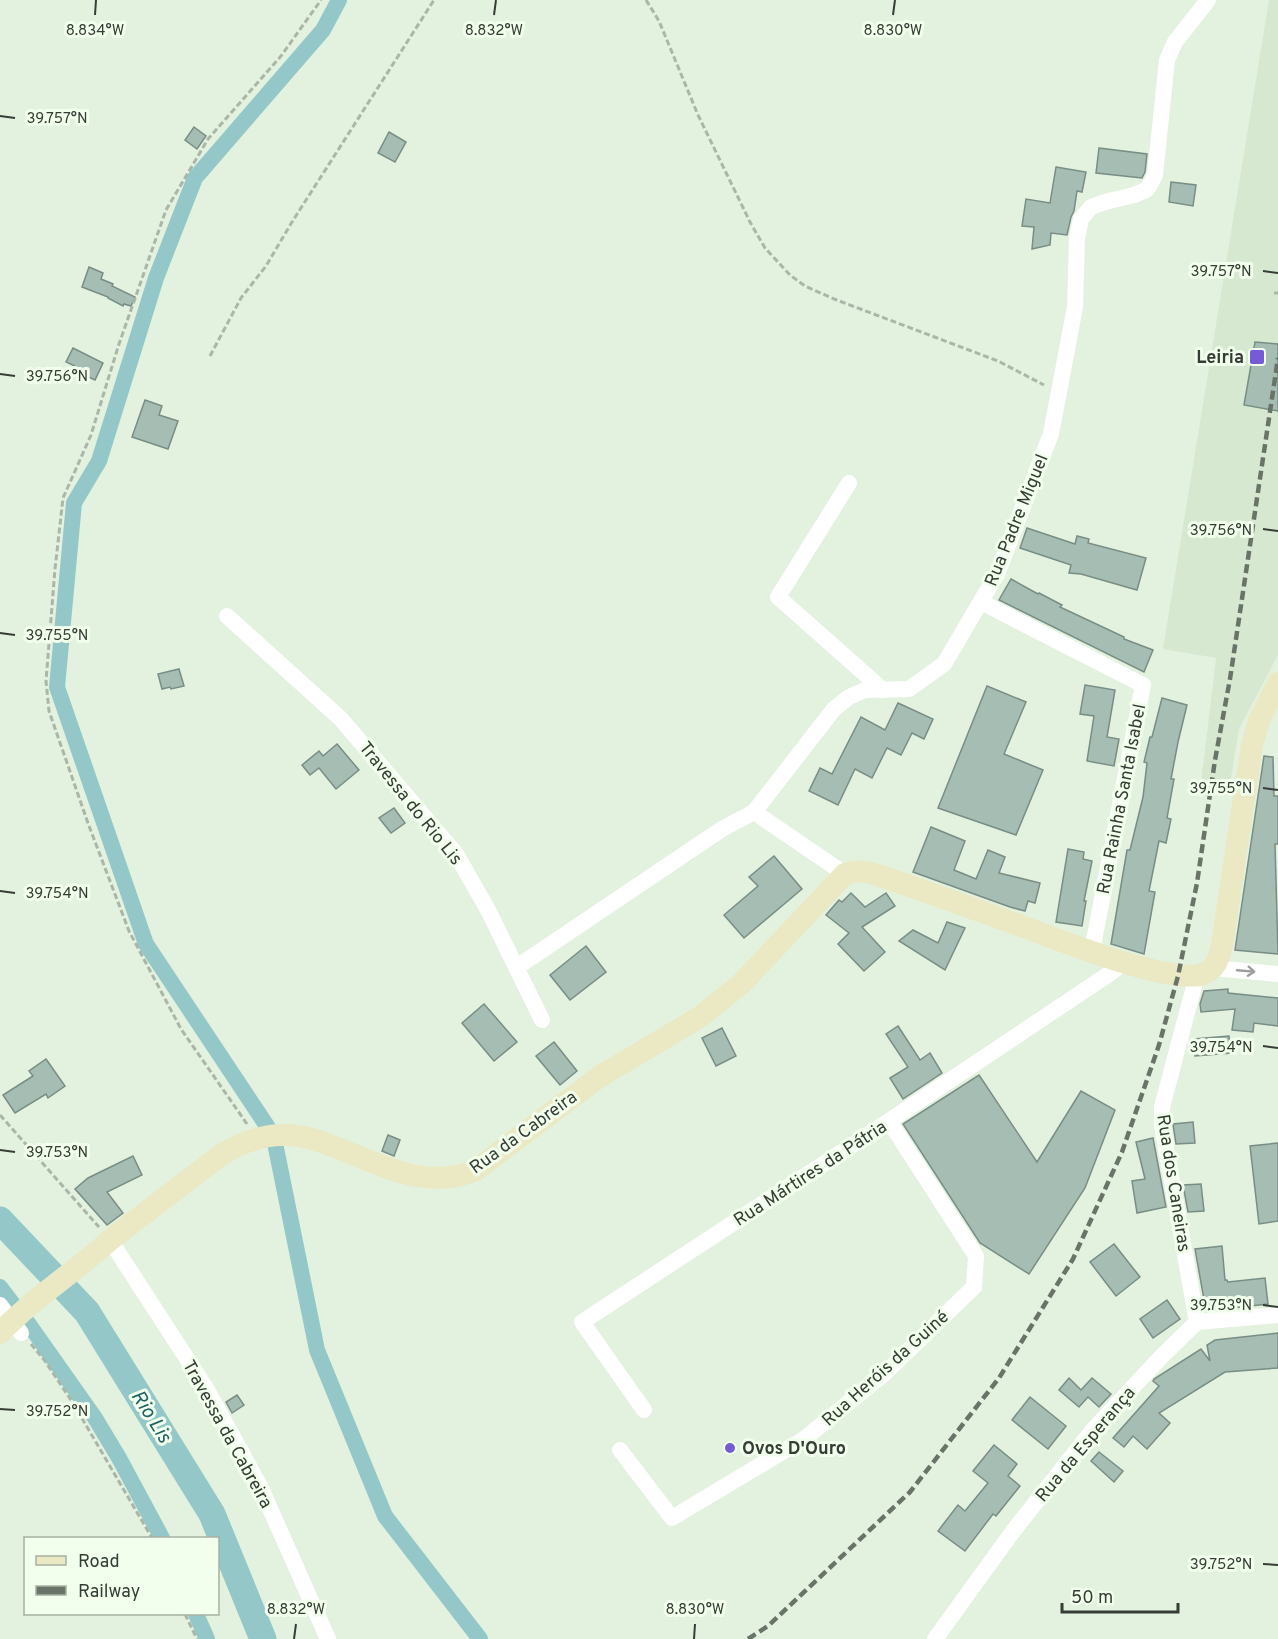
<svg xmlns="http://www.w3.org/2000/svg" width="1278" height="1639" viewBox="0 0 1278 1639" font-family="Overpass,sans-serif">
<rect width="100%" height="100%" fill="#e3f1df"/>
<path fill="#d6e9d0" d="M1269,0H1278V655L1239,729L1228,796L1200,792L1216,658L1163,649Z"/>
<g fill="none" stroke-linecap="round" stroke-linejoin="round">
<g stroke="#93c7c8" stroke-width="16">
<path d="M269,1129L146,944L57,687L74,503L99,461L156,278L195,178L323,30L339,0"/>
<path d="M275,1143L317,1350L385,1516L480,1639"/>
<path d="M0,1287L13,1304"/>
<path d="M28,1323L95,1418L119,1458L162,1538"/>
<path d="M196,1614L207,1639"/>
</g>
<path stroke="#93c7c8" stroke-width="27" d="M0,1220L87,1312L212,1514L263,1639"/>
</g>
<g fill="#a6bdb3" stroke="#788e85" stroke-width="1.5">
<path d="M194,127L206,136L197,149L185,140Z"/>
<path d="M389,132L406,142L395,162L378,153Z"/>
<path d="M1099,148L1147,154L1145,172L1142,178L1096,173Z"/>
<path d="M1056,167L1086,172L1082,192L1077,191L1074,211L1071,217L1067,235L1051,233L1050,245L1032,249L1034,227L1022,226L1026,199L1050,203Z"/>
<path d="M1171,182L1196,185L1193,206L1169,202Z"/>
<path d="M89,267L103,273L101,279L113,284L112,286L135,297L131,306L124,304L123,306L108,298V297L82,287Z"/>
<path d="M1255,342L1278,344V411L1244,405Z"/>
<path d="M73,348L103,363L95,380L73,370L75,366L66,362Z"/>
<path d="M145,400L162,406L159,415L178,421L168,449L132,437Z"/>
<path d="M1027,528L1075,544L1077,536L1089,539L1088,543L1146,558L1137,590L1081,574L1069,573L1071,565L1020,548Z"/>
<path d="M1011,579L1038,594L1039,593L1062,605L1060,607L1124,637V639L1153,650L1144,672L999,600Z"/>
<path d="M179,669L184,686L171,689L170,687L162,689L158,674Z"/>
<path d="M1085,685L1115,690L1107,737L1119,739L1114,766L1087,761L1094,716L1080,714Z"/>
<path d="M987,686L1026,702L1004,754L1043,770L1016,835L938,808Z"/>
<path d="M1162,698L1187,705L1178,742L1171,779H1174L1167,818L1171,819L1166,843L1159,841L1149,891L1155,892L1144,954L1111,944L1127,850H1130L1143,797L1147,763L1144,762L1150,737H1152Z"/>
<path d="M898,703L933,719L924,739L912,733L901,755L887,748L872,778L855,769L838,805L809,791L820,768L832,774L861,717L885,730Z"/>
<path d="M337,744L359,770L336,789L319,768L310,775L302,765L319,751L323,756Z"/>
<path d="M1264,756L1273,757L1274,796H1278V844H1275L1278,954L1235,950Z"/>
<path d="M394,808L405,823L391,833L379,818Z"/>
<path d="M931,827L965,841L954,870L976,879L988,850L1005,857L999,873L1040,883L1035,903L1028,901L1025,911L1010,907L913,872Z"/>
<path d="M1068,849L1084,852L1083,859L1092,861L1084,901H1086L1082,926L1056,922Z"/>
<path d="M774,856L802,889L744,938L724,915L758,886L749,877Z"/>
<path d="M851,893L865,907L886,893L895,906L862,927L885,952L864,971L838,944L849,933L826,915L839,900L842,902Z"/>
<path d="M947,922L965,928L945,970L899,941L913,930L938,943Z"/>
<path d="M586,946L606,972L570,1000L550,975Z"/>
<path d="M1228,989V993L1278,998V1026L1254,1023L1253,1032L1232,1030L1235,1009L1201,1012L1200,1004L1204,991Z"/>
<path d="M484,1004L517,1042L494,1061L462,1023Z"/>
<path d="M898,1026L920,1060L930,1053L942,1073L903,1099L890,1078L908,1067L886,1034Z"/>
<path d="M722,1028L736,1056L716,1066L702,1038Z"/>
<path d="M1229,1036L1231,1053L1195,1056L1194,1039Z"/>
<path d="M554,1042L577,1071L560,1085L536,1056Z"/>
<path d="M46,1059L65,1086L48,1098L46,1094L15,1113L3,1095L33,1076L29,1071Z"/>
<path d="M979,1075L1037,1162L1081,1091L1115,1110L1085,1188L1029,1274L980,1243L903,1124Z"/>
<path d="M1193,1122L1195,1143L1176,1144L1173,1124Z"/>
<path d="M388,1135L400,1140L394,1156L382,1151Z"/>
<path d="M1153,1138L1166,1207L1137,1213L1132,1181L1145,1179L1136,1142Z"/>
<path d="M1278,1143V1221L1259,1224L1250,1146Z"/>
<path d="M133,1156L142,1175L107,1192L123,1213L107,1225L75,1189L88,1178Z"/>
<path d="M1201,1184L1204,1211L1188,1212L1183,1185Z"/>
<path d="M1114,1244L1140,1277L1116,1296L1090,1262Z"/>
<path d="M1222,1246L1225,1280H1227L1228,1282L1265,1278L1268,1304L1206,1311L1195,1249Z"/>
<path d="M1167,1300L1180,1319L1153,1338L1140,1319Z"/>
<path d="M1278,1333V1368L1225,1372L1159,1413L1170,1423L1147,1449L1133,1436L1124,1447L1113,1438L1159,1386L1153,1381L1154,1379L1201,1349L1210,1361L1207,1345L1215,1340Z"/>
<path d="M1069,1378L1081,1390L1092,1378L1111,1394L1099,1407L1088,1397L1079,1407L1059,1390Z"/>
<path d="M237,1395L244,1405L232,1413L226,1402Z"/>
<path d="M1030,1397L1066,1426L1048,1449L1012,1420Z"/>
<path d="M994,1445L1017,1464L1008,1476L1020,1486L996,1516L993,1514L965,1551L938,1531L958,1505L965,1511L988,1483L973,1471Z"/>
<path d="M1099,1452L1123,1471L1114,1482L1091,1461Z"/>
</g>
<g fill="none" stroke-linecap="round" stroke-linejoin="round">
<g stroke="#aab6a7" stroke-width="3" stroke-dasharray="6 3" stroke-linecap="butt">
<path d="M646,0L659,21L698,115L750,222L765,248L790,275L805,286L834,299L998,361L1044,385"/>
<path d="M1274,293H1278"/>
<path d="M210,356L241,298L266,266L292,222L434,0"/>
<path d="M0,1115L99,1227"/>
<path d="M247,1124L181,1029L129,931L89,826L49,711L46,681L55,569L63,498L91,435L118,347L166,210L208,139L281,56L321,0"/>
<path d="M31,1344L45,1361L73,1403L152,1538"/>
<path d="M185,1614L197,1639"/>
</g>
<g stroke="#fff" stroke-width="16">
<path d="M849,483L778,597L883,690"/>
<path d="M981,602L1143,685L1092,951"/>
<path d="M227,616L341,719L456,854L488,910L542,1020"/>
<path d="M845,874L754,812L834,709L849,697L865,690L909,689L944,664L997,574L1051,434L1075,307L1077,238L1081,219L1091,207L1105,202L1134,195L1146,190L1151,183L1155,175L1167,60L1175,42L1208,0"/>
<path d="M517,967L722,829L754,812"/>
<path d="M1214,968L1278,974"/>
<path d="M1197,975L1162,1107V1126L1197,1322"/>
<path d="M110,1240L206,1388L260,1486L328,1639"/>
<path d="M0,1305L21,1333"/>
<path d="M644,1410L582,1322L889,1121L1112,972L1125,962"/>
<path d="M620,1450L672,1518L804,1439L885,1373L974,1287L976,1256L889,1121"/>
<path d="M935,1639L1014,1530L1092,1431L1162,1356L1197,1322L1278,1315"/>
</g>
<path stroke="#eae9c3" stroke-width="22" d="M0,1333C33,1298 75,1272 110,1240L221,1155C241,1143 263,1134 286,1135C304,1135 319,1141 335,1147C382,1165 426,1191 476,1170L599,1077L700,1017L741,984L845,874C857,870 866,871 878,875C927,892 975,909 1024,927C1060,940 1170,985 1203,974C1216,970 1219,957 1222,945L1252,745L1259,721L1278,683"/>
<path stroke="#6a7368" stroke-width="4.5" stroke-dasharray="9 4.5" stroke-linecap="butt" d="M748,1639L768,1626L910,1492L999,1378L1073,1259L1122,1152L1159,1045L1178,976L1197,883L1215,760L1230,679L1278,358"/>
</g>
<defs><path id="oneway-shaft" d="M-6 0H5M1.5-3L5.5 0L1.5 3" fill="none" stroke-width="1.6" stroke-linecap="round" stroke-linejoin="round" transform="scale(1.5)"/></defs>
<use stroke="#9b9e9a" href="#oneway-shaft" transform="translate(1246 971) rotate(5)"/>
<path fill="none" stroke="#373d36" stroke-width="2" d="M95,15L96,0M494,15L496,0M893,15L895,0M0,116L15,118M1263,271L1278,273M0,374L15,376M1263,529L1278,531M0,633L15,635M1263,788L1278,790M0,891L15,893M1263,1046L1278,1048M0,1150L15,1152M1263,1305L1278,1307M0,1409L15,1410M1263,1564L1278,1565M294,1639L296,1624M694,1639L695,1624"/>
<g fill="#755cd6" stroke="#f1ffec" stroke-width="2">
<rect x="1249" y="349" width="16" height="16" rx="3"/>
<circle cx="730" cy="1448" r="6"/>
</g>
<g text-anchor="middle" stroke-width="6" stroke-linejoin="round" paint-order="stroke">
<g font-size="18" font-weight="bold" fill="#373d36" stroke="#f1ffec" text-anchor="end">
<text x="1244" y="363">Leiria</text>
<text x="742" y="1454" text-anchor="start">Ovos D'Ouro</text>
</g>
<g font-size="18" fill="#373d36" stroke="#f1ffec">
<text transform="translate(1016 520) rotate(-68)" y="6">Rua Padre Miguel</text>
<text transform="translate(1121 799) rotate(-79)" y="6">Rua Rainha Santa Isabel</text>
<text transform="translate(411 803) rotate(51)" y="6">Travessa do Rio Lis</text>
<text transform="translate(523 1132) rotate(-36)" y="6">Rua da Cabreira</text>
<text transform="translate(810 1173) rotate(-33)" y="6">Rua Mártires da Pátria</text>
<text transform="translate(1174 1183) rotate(81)" y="6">Rua dos Caneiras</text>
<text transform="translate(885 1368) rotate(-42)" y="6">Rua Heróis da Guiné</text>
<text transform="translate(228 1434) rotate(61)" y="6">Travessa da Cabreira</text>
<text transform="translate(1085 1444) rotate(-50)" y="6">Rua da Esperança</text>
</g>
<g font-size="20" font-style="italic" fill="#1d6265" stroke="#f1ffec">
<text transform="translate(152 1416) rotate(58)" y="7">Rio Lis</text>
</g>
</g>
<g font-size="15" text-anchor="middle" fill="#373d36" stroke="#f1ffec" stroke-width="6" stroke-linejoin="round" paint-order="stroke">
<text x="95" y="35">8.834°W</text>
<text x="494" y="35">8.832°W</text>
<text x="893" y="35">8.830°W</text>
<text x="57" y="123">39.757°N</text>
<text x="1221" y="276">39.757°N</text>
<text x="57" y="381">39.756°N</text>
<text x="1221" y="535">39.756°N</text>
<text x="57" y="640">39.755°N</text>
<text x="1221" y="793">39.755°N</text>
<text x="57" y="898">39.754°N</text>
<text x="1221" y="1052">39.754°N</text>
<text x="57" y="1157">39.753°N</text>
<text x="1221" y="1310">39.753°N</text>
<text x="57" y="1416">39.752°N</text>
<text x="1221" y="1569">39.752°N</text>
<text x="296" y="1614">8.832°W</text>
<text x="695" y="1614">8.830°W</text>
</g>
<rect x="24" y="1537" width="195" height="78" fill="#f1ffec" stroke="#a7b1a3" stroke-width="1.5"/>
<rect x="36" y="1556" width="30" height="9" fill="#eae9c3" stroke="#a7b1a3" stroke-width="1.5"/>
<text x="78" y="1567" font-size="18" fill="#373d36">Road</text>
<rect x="36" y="1586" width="30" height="9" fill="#6a7368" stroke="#a7b1a3" stroke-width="1.5"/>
<text x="78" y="1597" font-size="18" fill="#373d36">Railway</text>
<path d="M1062 1603v9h116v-9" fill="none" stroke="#373d36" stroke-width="3"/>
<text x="1071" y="1603" font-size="18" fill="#373d36" stroke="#f1ffec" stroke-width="4.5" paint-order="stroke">50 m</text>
</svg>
